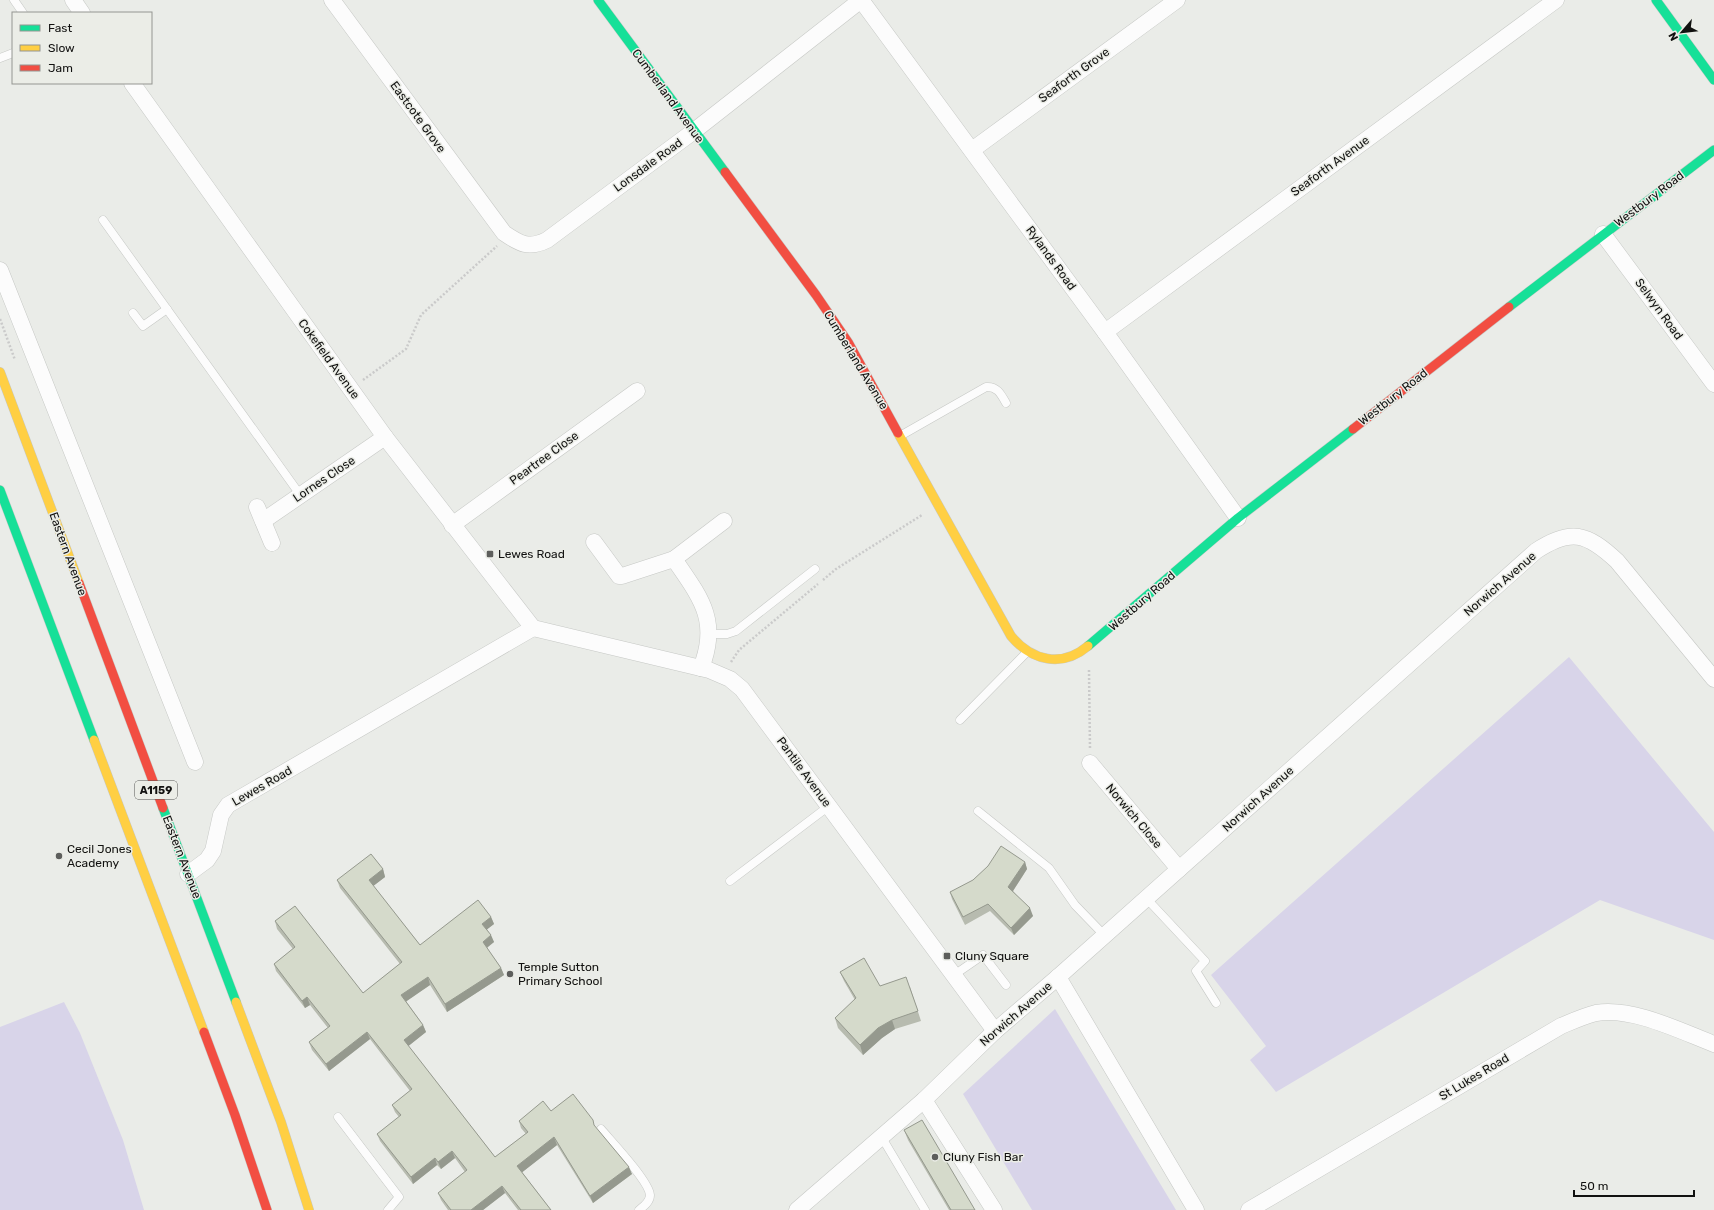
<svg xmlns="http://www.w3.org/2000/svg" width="1714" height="1210" viewBox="0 0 1714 1210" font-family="Rubik,sans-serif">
<rect width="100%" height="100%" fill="#eaece8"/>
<g fill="#d8d4e9">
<path d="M1569,657L1714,832V940L1600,900L1276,1092L1250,1060L1266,1046L1211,975Z"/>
<path d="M64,1002L80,1033L123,1140L144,1210H0V1027Z"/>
<path d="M1055,1009L1176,1210H1032L963,1094Z"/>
</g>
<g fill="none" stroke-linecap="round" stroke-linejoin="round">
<g stroke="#c6c8c5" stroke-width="9">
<g id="lane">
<path d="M14,0L23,13"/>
<path d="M0,58L13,53"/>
<path d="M103,220L301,496"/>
<path d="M133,313L143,326L167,309"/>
<path d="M900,436L986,387C997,386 1001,394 1006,403"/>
<path d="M708,634H727L736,631L815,569"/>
<path d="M960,720L1027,652"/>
<path d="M978,811L1049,868L1075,905L1105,936"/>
<path d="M730,881L829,806"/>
<path d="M1146,898L1205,961L1196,971L1216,1003"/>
<path d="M954,975L983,955L1006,985"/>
<path d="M338,1117L399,1197L388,1210"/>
<path d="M601,1129C611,1141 649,1181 650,1195C650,1202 644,1206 639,1210"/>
<path d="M881,1136L925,1210"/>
</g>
</g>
<g stroke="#c6c8c5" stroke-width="17">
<g id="street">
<path d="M73,0L82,13"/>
<path d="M332,0L504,233C520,244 529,249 547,240L694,131L861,0"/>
<path d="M861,0L1105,332L1238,518"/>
<path d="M132,83L385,437L533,628"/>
<path d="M972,150L1177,0"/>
<path d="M1603,234L1714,384"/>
<path d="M0,270L195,762"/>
<path d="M1105,332L1556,0"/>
<path d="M257,507L272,543"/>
<path d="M263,521L385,437"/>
<path d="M452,525L637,391"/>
<path d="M594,542L619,576H622L674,559L724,521"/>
<path d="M674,559C700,597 720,620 701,668"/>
<path d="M533,628L709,670L730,679L742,689L995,1031"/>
<path d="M1090,763L1179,869"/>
<path d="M188,874L207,860L213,851L221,815L228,805L533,628"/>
<path d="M1058,977L1196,1210"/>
<path d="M924,1100L994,1210"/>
<path d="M797,1210L924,1100L995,1031L1058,977L1536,551C1571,528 1587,533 1617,561L1714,679"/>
<path d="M1249,1210L1561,1026C1573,1021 1584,1016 1596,1013C1633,1007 1680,1031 1714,1044"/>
</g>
</g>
<g stroke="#c6c8c5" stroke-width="10">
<g id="fast">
<path d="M598,0L725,172"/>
<path d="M1656,0L1714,80"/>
<path d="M1509,307L1714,150"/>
<path d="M0,490L94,740"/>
<path d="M1088,646L1238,518L1353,429"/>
<path d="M163,808L236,1002"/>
</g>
</g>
<g stroke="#c6c8c5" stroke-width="10">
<g id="slow">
<path d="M0,372L79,583"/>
<path d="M898,433L1011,636C1032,661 1062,668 1088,646"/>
<path d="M94,740L204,1032"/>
<path d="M236,1002L281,1122L309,1210"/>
</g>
</g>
<g stroke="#c6c8c5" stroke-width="10">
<g id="jam">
<path d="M725,172L816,295L848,342L898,433"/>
<path d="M1353,429L1509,307"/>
<path d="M79,583L163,808"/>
<path d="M204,1032L235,1115L267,1210"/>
</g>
</g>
<g stroke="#cacaca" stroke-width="2.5" stroke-dasharray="2 2" stroke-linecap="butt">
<path d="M0,319L15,360"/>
<path d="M363,380L406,349L421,315L497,246"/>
<path d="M823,580L836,569L922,515"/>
<path d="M731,662L739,650L818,584"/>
<path d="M1089,670L1090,749"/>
</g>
<use href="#lane" stroke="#fcfcfc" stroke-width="8"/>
<use href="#street" stroke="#fcfcfc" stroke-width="16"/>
<use href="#fast" stroke="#16e098" stroke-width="9"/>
<use href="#slow" stroke="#ffcf43" stroke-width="9"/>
<use href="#jam" stroke="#f24e42" stroke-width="9"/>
</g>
<g fill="#b7bbaf">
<path d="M1025,862L1027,869L1013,891L1033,916L1014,935L990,911L965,925L952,899L950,892Z"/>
<path d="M383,869L385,877L373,886L420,945L491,917L494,924L487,929L494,942L487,948L501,968L504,975L447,1012L430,985L406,1001L423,1025L426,1032L408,1046L495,1157L526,1134L521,1128L519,1121L551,1111L595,1127L632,1174L593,1203L557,1145L522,1172L551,1210H518L505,1193L483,1210H448L441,1200L438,1193L465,1172L455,1158L441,1169L437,1165L413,1184L380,1141L377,1134L399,1117L395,1112L392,1105L410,1091L370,1039L329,1071L312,1050L309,1042L328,1028L310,1005L305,1008L276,971L274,964L293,949L277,929L275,921L363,993L400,964L340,888L337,880Z"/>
<path d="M840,972L880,986L910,987L921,1021L895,1029L882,1038L863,1055L838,1028L835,1018L855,1000L844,981Z"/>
<path d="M904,1130L975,1210H949L908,1140Z"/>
</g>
<g fill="#95998e">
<path d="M1025,862L1027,869L1011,894L1008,887Z"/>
<path d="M383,869L385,877L372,887L369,880Z"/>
<path d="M1030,908L1033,916L1014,935L1011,928Z"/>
<path d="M491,917L494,924L485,931L482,924Z"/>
<path d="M491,935L494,942L485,949L483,942Z"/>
<path d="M501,968L504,975L447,1012L445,1004Z"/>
<path d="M428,977L430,985L404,1003L401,995Z"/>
<path d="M307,997L310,1005L305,1008L302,1001Z"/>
<path d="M892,1020L895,1029L882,1038L863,1055L860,1045L878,1028Z"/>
<path d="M423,1025L426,1032L406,1048L404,1040Z"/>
<path d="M367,1032L370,1039L329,1071L326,1064Z"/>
<path d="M554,1137L557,1145L520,1174L517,1166Z"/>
<path d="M452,1151L455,1158L441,1169L438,1162Z"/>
<path d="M435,1158L437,1165L413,1184L411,1177Z"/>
<path d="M629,1167L632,1174L593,1203L590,1196Z"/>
<path d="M502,1186L505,1193L483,1210H471Z"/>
</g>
<g fill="#d5dacb" stroke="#95998e">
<path d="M1001,846L1025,862L1008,887L1030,908L1011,928L988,904L963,917L950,892L973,880L988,866Z"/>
<path d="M371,854L383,869L369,880L420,945L478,900L491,917L482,924L491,935L483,942L501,968L445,1004L428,977L401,995L423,1025L404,1040L495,1157L528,1132L519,1121L543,1101L551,1111L573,1094L593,1120L594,1125L629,1167L590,1196L554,1137L517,1166L551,1210H521L502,1186L471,1210H451L438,1193L467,1170L452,1151L438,1162L435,1158L411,1177L377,1134L401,1115L392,1105L412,1089L367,1032L326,1064L309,1042L330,1026L307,997L302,1001L274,964L295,947L275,921L295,906L363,993L402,962L337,880Z"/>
<path d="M864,958L880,986L906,977L918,1011L892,1020L878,1028L860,1045L835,1018L856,998L840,972Z"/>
<path d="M922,1120L975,1210H951L904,1130Z"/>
</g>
<g fill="#5d5e5c" stroke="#ebede7" stroke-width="1.5">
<rect x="486" y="550" width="8" height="8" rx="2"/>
<circle cx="59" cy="856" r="4"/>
<rect x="943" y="952" width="8" height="8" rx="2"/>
<circle cx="510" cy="974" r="4"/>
<circle cx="935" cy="1157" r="4"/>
</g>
<g text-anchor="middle" stroke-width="3" stroke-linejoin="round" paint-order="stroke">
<rect fill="#ebede7" stroke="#525350" stroke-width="1" x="135" y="781" width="42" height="18" rx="3"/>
<g font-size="11" font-weight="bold" fill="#111110">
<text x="156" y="794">A1159</text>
</g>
<g font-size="12" fill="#111110" stroke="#ebede7">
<text transform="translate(1074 75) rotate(-36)" y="4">Seaforth Grove</text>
<text transform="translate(668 96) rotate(54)" y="4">Cumberland Avenue</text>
<text transform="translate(418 117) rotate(54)" y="4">Eastcote Grove</text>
<text transform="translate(648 165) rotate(-36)" y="4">Lonsdale Road</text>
<text transform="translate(1330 166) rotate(-36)" y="4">Seaforth Avenue</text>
<text transform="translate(1649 199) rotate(-37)" y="4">Westbury Road</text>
<text transform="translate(1051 258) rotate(54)" y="4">Rylands Road</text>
<text transform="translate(1659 309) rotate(54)" y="4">Selwyn Road</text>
<text transform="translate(329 359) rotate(54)" y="4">Cokefield Avenue</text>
<text transform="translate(856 360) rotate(59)" y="4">Cumberland Avenue</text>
<text transform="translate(1393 397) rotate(-38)" y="4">Westbury Road</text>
<text transform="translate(544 458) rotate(-36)" y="4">Peartree Close</text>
<text transform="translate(324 479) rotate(-34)" y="4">Lornes Close</text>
<text transform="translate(68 554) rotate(70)" y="4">Eastern Avenue</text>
<text transform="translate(1500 584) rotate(-41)" y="4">Norwich Avenue</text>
<text transform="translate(1142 601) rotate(-41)" y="4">Westbury Road</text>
<text transform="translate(804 772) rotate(54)" y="4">Pantile Avenue</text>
<text transform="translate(262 786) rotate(-30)" y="4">Lewes Road</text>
<text transform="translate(1258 799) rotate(-42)" y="4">Norwich Avenue</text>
<text transform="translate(1134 816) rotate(50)" y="4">Norwich Close</text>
<text transform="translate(182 857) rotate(69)" y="4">Eastern Avenue</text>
<text transform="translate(1016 1014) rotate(-41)" y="4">Norwich Avenue</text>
<text transform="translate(1474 1077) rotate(-31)" y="4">St Lukes Road</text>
</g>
<g font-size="12" fill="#111110" stroke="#ebede7" text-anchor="start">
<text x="498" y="558">Lewes Road</text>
<text x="67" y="853">Cecil Jones<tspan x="67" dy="14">Academy</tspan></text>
<text x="955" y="960">Cluny Square</text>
<text x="518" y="971">Temple Sutton<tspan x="518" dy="14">Primary School</tspan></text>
<text x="943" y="1161">Cluny Fish Bar</text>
</g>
</g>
<rect x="12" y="12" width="140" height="72" fill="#ebede7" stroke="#949591"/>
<rect x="20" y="25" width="20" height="6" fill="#16e098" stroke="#949591"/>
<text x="48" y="32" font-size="12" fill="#111110">Fast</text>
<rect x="20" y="45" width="20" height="6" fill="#ffcf43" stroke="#949591"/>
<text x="48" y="52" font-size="12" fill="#111110">Slow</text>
<rect x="20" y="65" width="20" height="6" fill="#f24e42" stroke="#949591"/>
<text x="48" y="72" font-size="12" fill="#111110">Jam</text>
<g transform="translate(1682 32) rotate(242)" stroke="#ebede7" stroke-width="3" paint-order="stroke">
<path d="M0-3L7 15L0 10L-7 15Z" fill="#111110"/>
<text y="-6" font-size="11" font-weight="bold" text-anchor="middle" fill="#111110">N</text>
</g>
<path d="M1574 1190v6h120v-6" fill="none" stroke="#111110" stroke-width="2"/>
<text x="1580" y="1190" font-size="12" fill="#111110" stroke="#ebede7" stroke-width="3" paint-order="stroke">50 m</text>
</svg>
